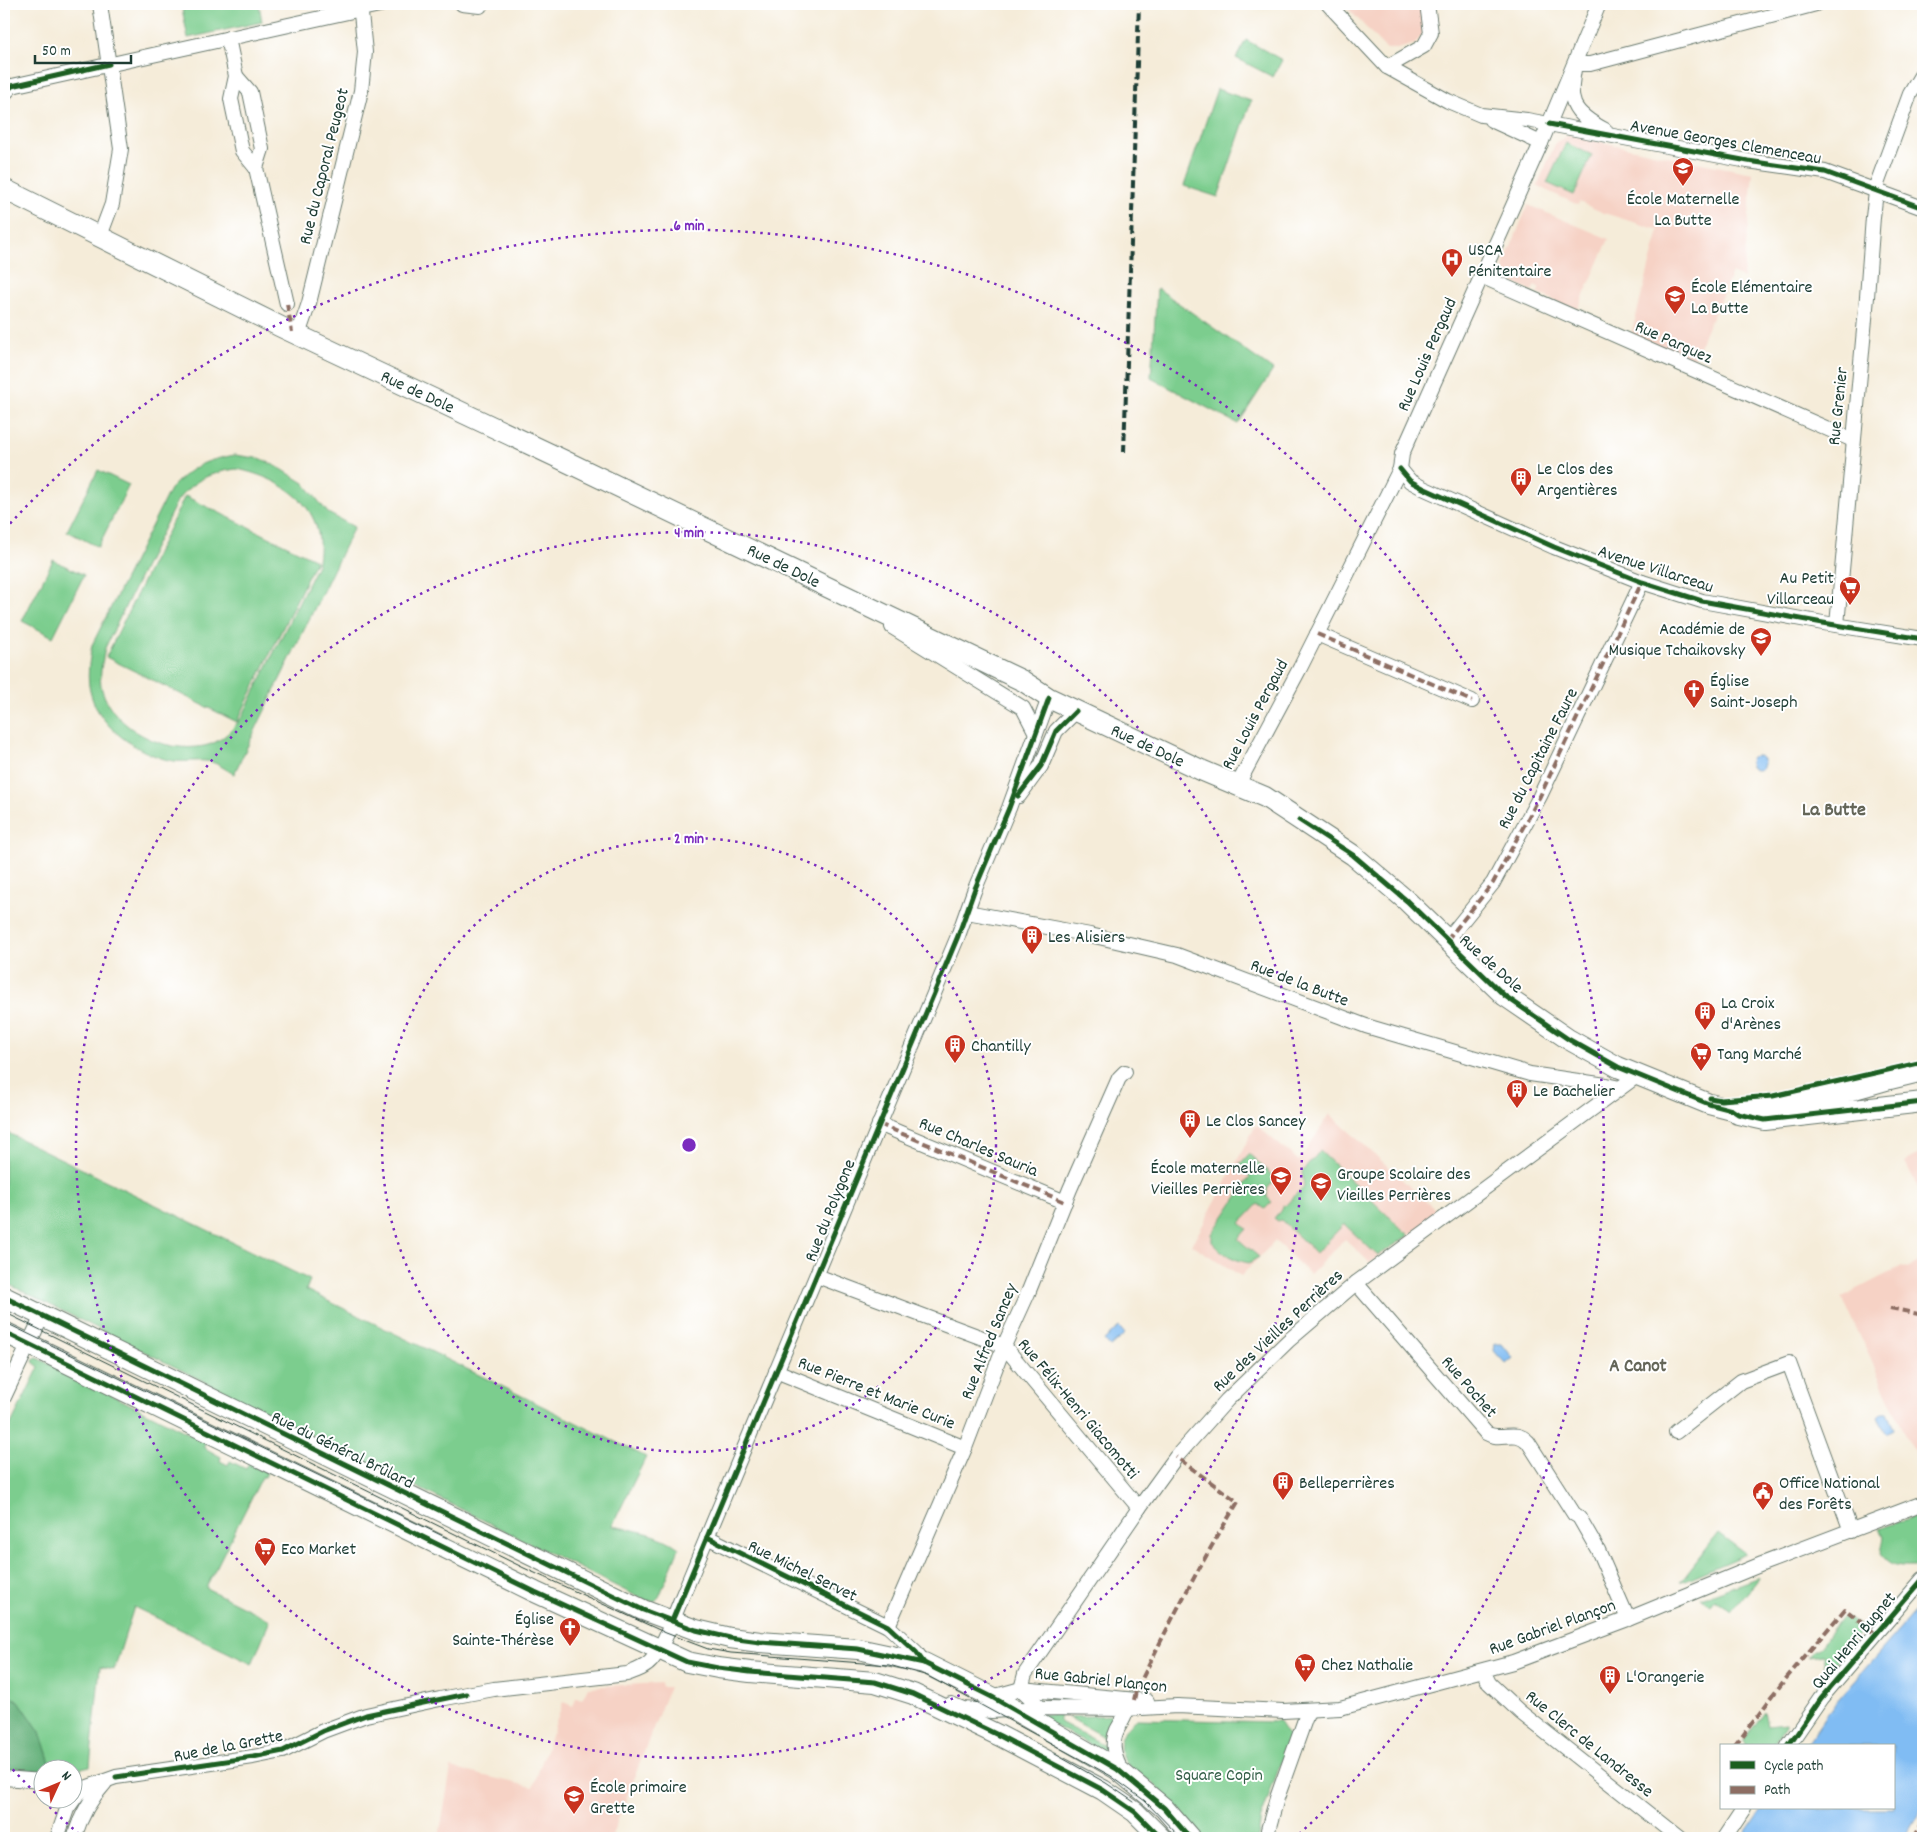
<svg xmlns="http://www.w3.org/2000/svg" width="1927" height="1842" viewBox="0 0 1927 1842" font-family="Dekko,sans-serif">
<rect width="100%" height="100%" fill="#fff"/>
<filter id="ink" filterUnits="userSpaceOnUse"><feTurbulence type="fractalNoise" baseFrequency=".02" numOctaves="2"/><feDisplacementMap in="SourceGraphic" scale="10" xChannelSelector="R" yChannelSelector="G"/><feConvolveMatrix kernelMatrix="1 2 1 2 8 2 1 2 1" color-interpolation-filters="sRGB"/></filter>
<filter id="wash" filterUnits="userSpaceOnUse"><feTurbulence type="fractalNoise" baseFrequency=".0096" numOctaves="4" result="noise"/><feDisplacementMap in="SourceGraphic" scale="20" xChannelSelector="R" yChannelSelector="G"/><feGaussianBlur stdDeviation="1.12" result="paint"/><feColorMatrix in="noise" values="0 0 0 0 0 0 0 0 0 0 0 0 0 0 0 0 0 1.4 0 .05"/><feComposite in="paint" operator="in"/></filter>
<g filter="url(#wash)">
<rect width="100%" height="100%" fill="#f5ecd9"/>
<g fill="#f6d2c5">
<path d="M1344,4H1421L1425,31L1415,44L1397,49H1386Z"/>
<path d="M1570,135L1685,160V163L1690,164L1691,161L1753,173L1743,278L1732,273L1692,362L1631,335L1659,230L1604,213L1579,202L1578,205L1537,186L1556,142Z"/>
<path d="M1528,205L1609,239L1577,311L1538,293L1540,288L1535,285L1532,291L1508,280L1503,266Z"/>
<path d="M1330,1114L1440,1214L1370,1263L1345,1239L1310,1274L1275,1241L1241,1276L1192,1245L1256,1125L1299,1161Z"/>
<path d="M1923,1152V1197L1905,1162Z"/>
<path d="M1923,1260V1478L1917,1465L1919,1464L1842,1297L1902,1266L1907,1268Z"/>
<path d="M661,1683L662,1687H669L611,1838L439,1837L451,1768L533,1787L563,1702L573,1706L576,1697L582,1699L588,1687Z"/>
</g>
<g fill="#7bcd8e" stroke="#4d8561" fill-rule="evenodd">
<path d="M181,4H259L262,22L188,38Z"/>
<path d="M1246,40L1282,60L1273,77L1236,58Z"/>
<path d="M1217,89L1251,101L1218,197L1184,186Z"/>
<path d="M1566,143L1592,155L1574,195L1547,183Z"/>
<path d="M1157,288L1273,370L1238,424L1151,378Z"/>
<path d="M235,455L262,459L283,470L304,483L328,513L354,527L234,774C226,770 215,761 206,761C193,760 181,763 168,760C136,752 100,727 91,695C86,678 89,662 92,645L170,489C193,466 202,461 235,455ZM237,469C285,479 330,509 317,565L242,717C233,729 221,743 204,746C165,754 114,729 102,690C98,677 103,660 105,648L177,501C193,480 211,472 237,469Z"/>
<path d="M98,470L129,485L98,547L67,531Z"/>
<path d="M185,496L316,560L237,722L106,657Z"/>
<path d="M53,560L84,575L53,637L22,621Z"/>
<path d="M4,1131L310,1280L306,1290L646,1457L612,1526C634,1530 661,1534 679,1548L659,1597L655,1601H646L4,1282Z"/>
<path d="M1320,1151L1404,1231L1409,1235L1378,1256L1344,1224L1316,1253L1281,1220L1278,1221L1274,1218L1283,1208V1205L1285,1206L1304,1186L1302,1172Z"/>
<path d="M1249,1154L1276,1179L1267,1189V1197L1272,1202L1265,1209L1258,1204L1240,1223L1247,1229L1238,1239L1259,1257L1249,1263C1233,1260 1223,1254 1212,1242V1234L1250,1177L1240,1164Z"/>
<path d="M37,1358L206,1442L203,1447L221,1457L220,1461L228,1465L230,1461L246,1469L249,1463L267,1472L265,1477H262L206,1588L270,1620L252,1664L134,1607L114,1670L100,1667L90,1766L81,1768V1773L73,1774L72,1770L52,1769L40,1732L19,1701L4,1693V1438L39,1367L33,1362L34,1359Z"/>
<path d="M1923,1513V1559L1917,1566C1900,1566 1892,1568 1881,1553L1884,1537L1879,1529Z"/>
<path d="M1718,1533L1746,1554L1680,1582Z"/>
<path d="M1759,1577L1731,1612L1714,1600L1710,1605L1701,1598Z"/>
<path d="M1847,1617L1862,1629L1826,1673L1823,1655L1807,1657L1813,1650H1817L1842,1618Z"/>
<path d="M1765,1711L1768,1726L1785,1724V1726L1772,1746H1745L1744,1740Z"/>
<path d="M1042,1714H1059L1060,1722L1106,1746V1753L1042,1719Z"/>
<path d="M1113,1715L1116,1719L1110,1729L1107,1739L1068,1717Z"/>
<path d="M1137,1719L1279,1722L1289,1737L1288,1743L1261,1818L1258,1838H1203C1189,1818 1169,1797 1150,1781C1142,1775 1128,1769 1123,1759C1116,1745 1123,1726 1137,1719Z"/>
</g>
<path fill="#64b079" stroke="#427656" d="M4,1693L19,1701L40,1732L52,1769L42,1770V1773L4,1769Z"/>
<g fill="#80bcf3" stroke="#507c94">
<circle cx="1757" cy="763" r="7"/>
<path d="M1119,1327L1125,1334L1110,1347L1104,1340Z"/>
<path d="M1495,1344H1502L1513,1358L1506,1364L1494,1351Z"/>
<path d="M1882,1413H1887L1894,1429L1886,1433L1878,1417Z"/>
<path d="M1923,1603V1804L1903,1838H1742L1763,1808H1893V1746H1806L1834,1704Z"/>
</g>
</g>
<g filter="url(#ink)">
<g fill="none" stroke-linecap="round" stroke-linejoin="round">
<g stroke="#6a7a6e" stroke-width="16">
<g id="minor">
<path d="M100,4L121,149L112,204L100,236"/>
<path d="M462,4L480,6"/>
<path d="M1328,4L1387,67L1448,101L1481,115L1527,120L1748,161L1825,172L1923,208"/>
<path d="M228,38L236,76L231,99L242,151L256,168L287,304"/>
<path d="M1387,67L1424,46L1431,33L1427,4"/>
<path d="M236,76L250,92L262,149L256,168"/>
<path d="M4,94L12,86L384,4"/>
<path d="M1491,120L1541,143"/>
<path d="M1605,130C1570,111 1568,102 1575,64H1590L1816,4"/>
<path d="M1481,276L1853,440"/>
<path d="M298,335L309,303L361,91L365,52L360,4"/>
<path d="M1400,469L1410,481L1423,488L1554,547L1642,582L1702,601L1823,623L1923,639"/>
<path d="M1837,625L1867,297L1873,217L1877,184L1910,94L1923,72"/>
<path d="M892,627L1023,708L1036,733"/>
<path d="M1317,634L1472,701"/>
<path d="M1237,786L1300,668L1400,469L1402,454L1541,143L1599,4"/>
<path d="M1019,796L1041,766L1056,731L1076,711"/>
<path d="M967,912L1090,935L1177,955L1366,1026L1530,1074L1606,1085L1620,1088"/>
<path d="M1447,940L1493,883L1540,796L1642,582"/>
<path d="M879,1124L1065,1202"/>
<path d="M817,1276L1004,1346L1139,1508"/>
<path d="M1356,1283L1486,1433C1501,1442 1515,1428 1528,1442L1574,1514L1579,1517L1598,1550L1628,1619"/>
<path d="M776,1371L965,1448"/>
<path d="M4,1397L42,1316"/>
<path d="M1676,1432L1741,1381L1789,1363L1851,1531"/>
<path d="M707,1537L888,1626L916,1652L924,1663"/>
<path d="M888,1626L965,1448L1004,1346L1028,1293L1070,1189L1119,1078L1125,1072"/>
<path d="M1483,1671L1489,1683L1520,1712L1679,1838"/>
<path d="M992,1697L1021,1689L1147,1701"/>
<path d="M1120,1703L1125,1709L1126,1712C1124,1719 1120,1724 1117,1730C1110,1745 1115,1759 1122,1772"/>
<path d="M951,1704L963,1709L992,1711L1041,1708L1125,1709L1177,1706L1283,1711L1340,1708L1513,1662L1628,1619L1762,1564L1923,1503"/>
<path d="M1041,1708L1021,1689L1025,1674L1139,1508L1176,1457L1227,1400L1288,1341L1356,1283L1638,1075"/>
<path d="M1788,1746L1821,1698L1923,1579"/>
<path d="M4,1778L42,1781"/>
<path d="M57,1838L67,1809L77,1795L85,1788L116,1777L253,1757L283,1751L323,1731L366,1715L440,1699L494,1689L627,1674C635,1671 645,1668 651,1661C665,1645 676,1610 685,1590L958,936L974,891L1009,808L1049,698"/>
<path d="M74,1838C80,1818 90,1799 105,1783"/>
<path d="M1271,1838L1268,1830L1277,1798L1308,1711"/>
<path d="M1724,1838L1744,1808"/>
</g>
</g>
<g stroke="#6a7a6e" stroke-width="22">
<g id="secondary">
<path d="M4,189L281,327L563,460L1023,681L1049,698L1201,770L1265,797L1353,855L1407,901L1505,996L1568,1039L1618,1067L1709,1104L1732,1110L1848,1091L1890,1079L1923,1071"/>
<path d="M1738,1114L1765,1120L1923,1102"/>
<path d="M4,1297L643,1610L696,1630L730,1638L760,1642L858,1649L924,1663L992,1697L1117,1769L1164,1808L1190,1838"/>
<path d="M4,1332L535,1592L687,1662L718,1668L750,1672L875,1682L913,1694L1000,1736L1103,1790L1135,1812L1161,1838"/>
</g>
</g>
<use href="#minor" stroke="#fff" stroke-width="14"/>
<use href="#secondary" stroke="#fff" stroke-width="20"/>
<g stroke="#1f3d34" stroke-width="1">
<path d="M4,1312L524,1568L666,1633L708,1649L731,1653L889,1665L928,1676L1111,1776L1145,1801L1181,1838"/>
<path d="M4,1322L447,1538"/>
<path d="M1055,1754L1106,1783L1134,1802"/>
</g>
<path stroke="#1f3d34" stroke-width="4" stroke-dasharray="8 4" stroke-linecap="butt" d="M1124,452L1139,4"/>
<g stroke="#8d6e63" stroke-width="4" stroke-dasharray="8 4" stroke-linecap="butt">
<path d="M287,304L292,332"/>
<path d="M1317,634L1472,701"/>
<path d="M1447,940L1493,883L1540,796L1642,582"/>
<path d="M879,1124L1065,1202"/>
<path d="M1890,1308L1923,1315"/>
<path d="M1134,1700L1136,1691C1168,1626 1200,1563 1238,1502L1176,1457"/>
<path d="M1735,1746L1783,1682L1845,1609L1875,1634"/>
<path d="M1914,1838L1923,1822"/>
</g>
<g stroke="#fff" stroke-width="8">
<g id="cycleway">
<path d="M4,94L12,86L109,64"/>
<path d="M1549,124L1748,161L1825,172L1923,208"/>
<path d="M1400,469L1410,481L1423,488L1554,547L1642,582L1702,601L1823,623L1923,639"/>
<path d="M1018,796L1041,766L1056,731L1076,711"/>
<path d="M1299,820L1353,855L1407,901L1505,996L1568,1039L1618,1067L1709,1104L1732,1110L1738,1114L1765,1120L1923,1102"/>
<path d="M1710,1098L1721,1100L1773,1096L1923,1062"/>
<path d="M4,1297L643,1610L696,1630L730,1638L760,1642L858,1649L924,1663L992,1697L1117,1769L1164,1808L1190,1838"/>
<path d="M4,1332L535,1592L687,1662L718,1668L750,1672L875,1682L913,1694L1000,1736L1103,1790L1135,1812L1161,1838"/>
<path d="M707,1537L888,1626L916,1652L924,1663"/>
<path d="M672,1621L958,936L974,891L1009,808L1049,698"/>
<path d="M1788,1746L1821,1698L1923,1579"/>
<path d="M116,1777L253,1757L283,1751L323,1731L366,1715L466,1694"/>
</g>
</g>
<use href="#cycleway" stroke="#1b5e20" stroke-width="5"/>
</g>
</g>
<g fill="none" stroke="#7b2cbf" stroke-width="2.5" stroke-dasharray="2.5 5">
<circle cx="689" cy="1145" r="307"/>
<circle cx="689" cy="1145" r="613"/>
<path d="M79 1834A920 920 0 0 1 5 1761M5 529A920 920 0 1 1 1299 1834"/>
</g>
<defs>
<g id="school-pin" transform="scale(1.125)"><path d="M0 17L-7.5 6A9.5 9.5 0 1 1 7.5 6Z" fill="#c8321e" stroke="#fff"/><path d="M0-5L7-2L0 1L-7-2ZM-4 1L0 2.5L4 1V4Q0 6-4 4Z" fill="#fff"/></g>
<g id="hospital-pin" transform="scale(1.125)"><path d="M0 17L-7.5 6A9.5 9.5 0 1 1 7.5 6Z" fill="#c8321e" stroke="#fff"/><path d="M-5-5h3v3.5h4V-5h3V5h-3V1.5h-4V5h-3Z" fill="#fff"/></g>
<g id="building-pin" transform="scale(1.125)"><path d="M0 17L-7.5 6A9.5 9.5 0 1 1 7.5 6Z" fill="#c8321e" stroke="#fff"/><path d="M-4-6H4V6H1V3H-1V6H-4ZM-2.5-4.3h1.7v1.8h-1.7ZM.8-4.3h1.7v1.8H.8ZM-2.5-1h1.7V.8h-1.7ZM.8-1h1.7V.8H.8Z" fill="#fff"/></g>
<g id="supermarket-pin" transform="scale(1.125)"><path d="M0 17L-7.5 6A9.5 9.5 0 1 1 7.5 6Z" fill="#c8321e" stroke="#fff"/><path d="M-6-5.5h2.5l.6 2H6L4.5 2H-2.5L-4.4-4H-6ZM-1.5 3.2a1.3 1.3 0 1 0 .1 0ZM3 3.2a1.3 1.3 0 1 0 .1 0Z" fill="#fff"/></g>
<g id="church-pin" transform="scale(1.125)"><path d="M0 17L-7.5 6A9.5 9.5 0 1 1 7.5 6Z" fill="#c8321e" stroke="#fff"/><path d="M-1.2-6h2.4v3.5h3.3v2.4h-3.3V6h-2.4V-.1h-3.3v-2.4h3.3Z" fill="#fff"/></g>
<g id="civic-pin" transform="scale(1.125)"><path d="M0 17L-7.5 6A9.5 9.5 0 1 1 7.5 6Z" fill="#c8321e" stroke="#fff"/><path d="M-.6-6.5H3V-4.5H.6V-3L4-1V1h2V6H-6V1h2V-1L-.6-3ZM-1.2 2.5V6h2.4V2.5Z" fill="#fff"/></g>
</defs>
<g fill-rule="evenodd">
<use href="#school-pin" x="1683" y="168"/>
<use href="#hospital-pin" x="1452" y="259"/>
<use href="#school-pin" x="1675" y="296"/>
<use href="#building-pin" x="1521" y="478"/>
<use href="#supermarket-pin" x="1850" y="587"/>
<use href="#school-pin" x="1761" y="638"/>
<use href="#church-pin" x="1694" y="690"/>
<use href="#building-pin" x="1032" y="936"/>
<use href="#building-pin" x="1705" y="1012"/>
<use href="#building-pin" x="955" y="1045"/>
<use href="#supermarket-pin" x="1701" y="1053"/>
<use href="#building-pin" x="1517" y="1090"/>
<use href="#building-pin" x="1190" y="1120"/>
<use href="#school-pin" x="1281" y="1177"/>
<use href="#school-pin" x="1321" y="1183"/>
<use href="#building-pin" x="1283" y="1482"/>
<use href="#civic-pin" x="1763" y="1492"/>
<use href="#supermarket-pin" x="265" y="1548"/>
<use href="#church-pin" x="570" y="1628"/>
<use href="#supermarket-pin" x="1305" y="1664"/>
<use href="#building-pin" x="1610" y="1676"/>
<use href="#school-pin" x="574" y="1796"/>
</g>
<g text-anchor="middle" stroke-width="4" stroke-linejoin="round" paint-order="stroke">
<g font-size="18" fill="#1f3d34" stroke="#fff">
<text transform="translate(1726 141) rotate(10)" y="6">Avenue Georges Clemenceau</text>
<text transform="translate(323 166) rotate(-76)" y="6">Rue du Caporal Peugeot</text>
<text transform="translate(1674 341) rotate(24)" y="6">Rue Parguez</text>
<text transform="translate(1426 354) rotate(-66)" y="6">Rue Louis Pergaud</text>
<text transform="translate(418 391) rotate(25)" y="6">Rue de Dole</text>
<text transform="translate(1837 406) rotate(-84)" y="6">Rue Grenier</text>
<text transform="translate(784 565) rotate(26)" y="6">Rue de Dole</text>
<text transform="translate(1656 568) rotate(18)" y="6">Avenue Villarceau</text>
<text transform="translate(1254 714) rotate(-62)" y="6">Rue Louis Pergaud</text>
<text transform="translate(1148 745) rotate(25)" y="6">Rue de Dole</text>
<text transform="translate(1537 758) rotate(-63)" y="6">Rue du Capitaine Faure</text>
<text transform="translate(1492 963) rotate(42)" y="6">Rue de Dole</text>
<text transform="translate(1300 982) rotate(21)" y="6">Rue de la Butte</text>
<text transform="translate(979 1146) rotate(23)" y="6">Rue Charles Sauria</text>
<text transform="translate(829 1210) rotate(-68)" y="6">Rue du Polygone</text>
<text transform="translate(1277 1330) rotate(-43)" y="6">Rue des Vieilles Perrières</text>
<text transform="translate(988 1341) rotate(-68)" y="6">Rue Alfred Sancey</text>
<text transform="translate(1470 1386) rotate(49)" y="6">Rue Pochet</text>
<text transform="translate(877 1392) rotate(22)" y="6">Rue Pierre et Marie Curie</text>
<text transform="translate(1079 1408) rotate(50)" y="6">Rue Félix-Henri Giacomotti</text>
<text transform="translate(343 1449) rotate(26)" y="6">Rue du Général Brûlard</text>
<text transform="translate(803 1570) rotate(26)" y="6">Rue Michel Servet</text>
<text transform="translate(1552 1626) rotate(-20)" y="6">Rue Gabriel Plançon</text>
<text transform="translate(1853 1640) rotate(-50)" y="6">Quai Henri Bugnet</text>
<text transform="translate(1101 1679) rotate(6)" y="6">Rue Gabriel Plançon</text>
<text transform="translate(1590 1743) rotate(39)" y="6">Rue Clerc de Landresse</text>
<text transform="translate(228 1745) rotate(-11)" y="6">Rue de la Grette</text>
</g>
<g font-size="18" fill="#1f3d34" stroke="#fff" text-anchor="start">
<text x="1683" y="204" text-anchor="middle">École Maternelle<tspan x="1683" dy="21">La Butte</tspan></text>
<text x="1468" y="255">USCA<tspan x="1468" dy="21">Pénitentaire</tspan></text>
<text x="1691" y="292">École Elémentaire<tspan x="1691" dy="21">La Butte</tspan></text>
<text x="1537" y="474">Le Clos des<tspan x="1537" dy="21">Argentières</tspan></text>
<text x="1834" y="583" text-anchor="end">Au Petit<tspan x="1834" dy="21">Villarceau</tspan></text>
<text x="1745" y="634" text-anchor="end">Académie de<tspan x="1745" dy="21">Musique Tchaikovsky</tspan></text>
<text x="1710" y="686">Église<tspan x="1710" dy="21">Saint-Joseph</tspan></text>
<text x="1048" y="942">Les Alisiers</text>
<text x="1721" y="1008">La Croix<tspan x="1721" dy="21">d'Arènes</tspan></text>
<text x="971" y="1051">Chantilly</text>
<text x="1717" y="1059">Tang Marché</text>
<text x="1533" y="1096">Le Bachelier</text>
<text x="1206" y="1126">Le Clos Sancey</text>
<text x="1265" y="1173" text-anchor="end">École maternelle<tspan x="1265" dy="21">Vieilles Perrières</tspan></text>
<text x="1337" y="1179">Groupe Scolaire des<tspan x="1337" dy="21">Vieilles Perrières</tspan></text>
<text x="1299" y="1488">Belleperrières</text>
<text x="1779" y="1488">Office National<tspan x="1779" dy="21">des Forêts</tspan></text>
<text x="281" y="1554">Eco Market</text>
<text x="554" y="1624" text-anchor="end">Église<tspan x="554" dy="21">Sainte-Thérèse</tspan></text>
<text x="1321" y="1670">Chez Nathalie</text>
<text x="1626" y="1682">L'Orangerie</text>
<text x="590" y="1792">École primaire<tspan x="590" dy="21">Grette</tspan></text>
</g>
<g font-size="18" fill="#36614a" stroke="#fff">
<text x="1219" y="1780">Square Copin</text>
</g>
<g font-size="19" font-weight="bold" fill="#646659" stroke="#fff">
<text x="1638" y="1371">A Canot</text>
</g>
<g font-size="20" font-weight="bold" fill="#646659" stroke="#fff">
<text x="1834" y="815">La Butte</text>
</g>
</g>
<circle cx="689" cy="1145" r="8" fill="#7b2cbf" stroke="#fff" stroke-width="2.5"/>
<g font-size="15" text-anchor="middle" font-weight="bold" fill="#7b2cbf" stroke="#fff" stroke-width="4" stroke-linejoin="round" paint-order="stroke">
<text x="689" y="230">6 min</text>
<text x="689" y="537">4 min</text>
<text x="689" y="843">2 min</text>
</g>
<rect width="1927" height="1842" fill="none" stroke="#fff" stroke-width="20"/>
<rect x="1720" y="1744" width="175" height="65" fill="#ffffff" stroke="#a5b1ae"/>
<rect x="1730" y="1761" width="25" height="8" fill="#1b5e20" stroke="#a5b1ae"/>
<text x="1764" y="1770" font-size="15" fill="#1f3d34">Cycle path</text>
<rect x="1730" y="1786" width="25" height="8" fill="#8d6e63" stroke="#a5b1ae"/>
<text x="1764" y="1794" font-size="15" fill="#1f3d34">Path</text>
<g transform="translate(58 1784) rotate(46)"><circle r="24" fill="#ffffff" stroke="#a5b1ae"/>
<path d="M0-4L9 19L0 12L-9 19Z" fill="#c8321e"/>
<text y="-8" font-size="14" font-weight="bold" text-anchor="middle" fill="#1f3d34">N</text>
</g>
<path d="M35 55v8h96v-8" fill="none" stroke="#1f3d34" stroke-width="2.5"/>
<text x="42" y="55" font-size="15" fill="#1f3d34" stroke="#ffffff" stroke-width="4" paint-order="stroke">50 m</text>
</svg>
